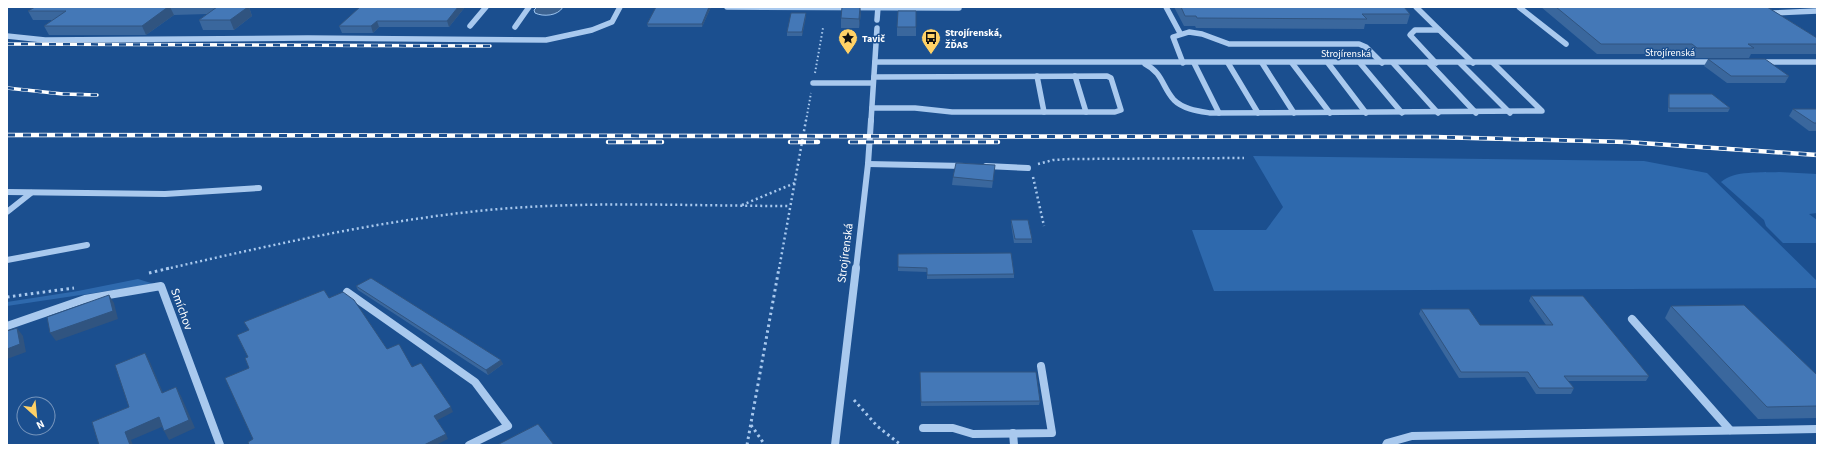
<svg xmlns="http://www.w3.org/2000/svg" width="1824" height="452" viewBox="0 0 1824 452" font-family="'Source Sans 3',sans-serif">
<rect width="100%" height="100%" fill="#1b4f8f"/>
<g fill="#2e69ad">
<path d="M1253,156L1644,161L1707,173L1817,281V288L1214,291L1192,230H1266L1283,207Z"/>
<path d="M1779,172L1817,174V213L1809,214L1817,220V243H1783L1766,226L1764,220L1721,182C1734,170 1762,173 1779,172Z"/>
<path d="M138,279L154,284L7,306V302L78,291Z"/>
</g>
<path fill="#3c6290" stroke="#9cc4f0" d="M537,7H563C558,16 543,17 535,13L534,10Z"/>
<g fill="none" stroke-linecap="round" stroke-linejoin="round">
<g stroke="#a9c9ee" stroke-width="2" stroke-dasharray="1.5 2.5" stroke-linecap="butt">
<path d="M815,73L823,28"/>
<path d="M806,121L811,93"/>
</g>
<g stroke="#a9c9ee" stroke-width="2.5" stroke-dasharray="2 3" stroke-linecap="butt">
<path d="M1038,164L1053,160L1071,159L1244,158"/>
<path d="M1033,177L1044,226"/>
<path d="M742,205L795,183"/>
<path d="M166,269C276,244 386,219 499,209C596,201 693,206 790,206"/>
<path d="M779,269L806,120"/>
</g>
<g stroke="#a9c9ee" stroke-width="3" stroke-dasharray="2.5 3.5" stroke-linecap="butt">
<path d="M149,273L170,268"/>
<path d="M7,297L74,288"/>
<path d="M854,400L877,426L901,445"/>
<path d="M751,425L765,445"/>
<path d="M747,445L779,268"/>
</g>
<g stroke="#a9c9ee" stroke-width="5.5">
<path d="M727,7L959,8"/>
<path d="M1166,7L1180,33"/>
<path d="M1416,7L1473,63"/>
<path d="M1519,7L1566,44"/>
<path d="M1774,17L1772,16L1774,13L1817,11"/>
<path d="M877,20L878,7"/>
<path d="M470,26L486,7"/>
<path d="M515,27L529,7"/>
<path d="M7,36L45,40L308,38L546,40L592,30L612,22L620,7"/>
<path d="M875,62H1714"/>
<path d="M1761,62H1817"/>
<path d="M1183,63L1173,37L1189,32L1202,34L1229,44H1359L1366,47L1382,63"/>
<path d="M1194,63L1219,113"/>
<path d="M1228,63L1258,113"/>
<path d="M1262,63L1294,113"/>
<path d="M1292,63L1330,113"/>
<path d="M1328,63L1366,113"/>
<path d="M1360,63L1402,113"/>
<path d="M1393,63L1438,113"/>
<path d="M1429,63L1476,113"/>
<path d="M1436,63L1410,35L1415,30H1439"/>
<path d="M1460,63L1510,113"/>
<path d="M1145,64C1163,73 1162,87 1174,100C1183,109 1198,111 1210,113L1542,111L1493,63"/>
<path d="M1037,76L1044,112"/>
<path d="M1075,76L1086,112"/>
<path d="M813,83H873"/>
<path d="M872,108H915L952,112H1115L1121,110L1111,78L1107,76L874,77"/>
<path d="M871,121L877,28"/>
</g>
<g stroke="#a9c9ee" stroke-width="6">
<path d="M868,164L964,166"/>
<path d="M986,166L1028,168"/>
<path d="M7,192L165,194L259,188"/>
<path d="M7,212L31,193"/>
<path d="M7,260L87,245"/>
<path d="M856,269L868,164L871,120"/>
</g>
<g stroke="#a9c9ee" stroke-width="8">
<path d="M347,292L475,382L508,426L469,445"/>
<path d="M1632,319L1730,430"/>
<path d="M7,326L85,299L161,286L220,445"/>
<path d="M923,428H953L973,434L1052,433L1041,366"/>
<path d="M1013,433L1014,445"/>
<path d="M835,445L856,268"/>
<path d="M1386,445L1387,443L1412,436L1817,429"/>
</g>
<g stroke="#fff" stroke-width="3.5">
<g id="rail-far1">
<path d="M7,44L490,46"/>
<path d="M7,88L63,94L97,95"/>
</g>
</g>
<g stroke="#fff" stroke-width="4.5">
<g id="rail">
<path d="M7,135L1435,137L1626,142L1817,155"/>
<path d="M608,142H662"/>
<path d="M790,142H818"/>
<path d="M850,142H998"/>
</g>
</g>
<use href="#rail-far1" stroke="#1b4f8f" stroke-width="2.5" stroke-dasharray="7" stroke-linecap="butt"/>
<use href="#rail" stroke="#1b4f8f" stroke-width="3" stroke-dasharray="8" stroke-linecap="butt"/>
</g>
<g fill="#3a679d">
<path d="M35,7H249L252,16L234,30H203L199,20L207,14L174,15L146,35H49L44,26L52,20H33L28,11Z"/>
<path d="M360,7H465L449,27H379L373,33H342L339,26Z"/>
<path d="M711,7L702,27H648L647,24Z"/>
<path d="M1174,7H1404L1410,14L1407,24H1365L1364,29L1196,28L1195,26H1184Z"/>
<path d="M1541,7H1767L1817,38V54H1751L1749,58H1692L1687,54H1597Z"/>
<path d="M916,11V36H897V27Z"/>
<path d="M806,13V16L802,36H787V32Z"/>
<path d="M861,13L859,28H841V18Z"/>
<path d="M1708,59L1789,76L1785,83H1727L1704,66Z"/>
<path d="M1669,94L1730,108L1728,112H1668V98Z"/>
<path d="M1793,109H1817V131H1809L1789,116Z"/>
<path d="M994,173L992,188L952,185L953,177Z"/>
<path d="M1011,220L1032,239V243H1014L1011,224Z"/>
<path d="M898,254L1014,274V278L927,279V272L898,271Z"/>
<path d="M356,286L503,364L488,375L358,290Z"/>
<path d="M1531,296L1649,376L1646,381H1568L1574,388L1571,394H1536L1525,377L1459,378L1419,314L1421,309L1480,325H1546L1529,301Z"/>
<path d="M1671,306L1817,375V418L1758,419L1665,318Z"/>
<path d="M920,372L1040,401L1039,405L921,406Z"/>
</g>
<g fill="#305480">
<path d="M168,7H170L174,15L146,35L142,26Z"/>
<path d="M248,7H249L252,16L234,30L230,20Z"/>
<path d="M458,7H465L449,27L447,21Z"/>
<path d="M709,7H711L702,27V24Z"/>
<path d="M860,7L861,13L859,28V19Z"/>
<path d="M806,13V16L802,36V32Z"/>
<path d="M377,21L379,27L373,33L371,26Z"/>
<path d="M109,295L114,303L118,319L56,341L50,333Z"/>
<path d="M17,328L23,336L26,352L7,359V349Z"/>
<path d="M145,353L150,362L167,402L162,393Z"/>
<path d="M501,360L503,364L488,375L486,370Z"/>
<path d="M176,387L181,396L195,428L169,440L164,431Z"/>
<path d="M451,407L453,412L436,421L434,416Z"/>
<path d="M159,417L164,426L131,440L133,445H130L125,432Z"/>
<path d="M446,434L448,439L436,445H424Z"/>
</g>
<g fill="#4478b7" stroke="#305480">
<path d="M35,7H168L142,26H44L66,11H28Z"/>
<path d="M217,7H248L230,20H199Z"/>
<path d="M360,7H458L447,21H377L371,26H339Z"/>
<path d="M656,7H709L702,24H647Z"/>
<path d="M842,7H860L859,19L841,18Z"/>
<path d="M1181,7H1404L1410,14H1362L1367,19L1197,18L1196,16H1185Z"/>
<path d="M1556,7H1767L1817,38V44H1748L1754,48H1697L1692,44H1601Z"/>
<path d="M898,11H916V27H897Z"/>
<path d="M791,13H806L802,32H787Z"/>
<path d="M1708,59H1765L1789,76H1731Z"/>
<path d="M1669,94H1712L1730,108H1669Z"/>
<path d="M1793,109H1817V123H1814Z"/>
<path d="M956,163L995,165L993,181L953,177Z"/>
<path d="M1011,220H1028L1032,239H1015Z"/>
<path d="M1011,253L1014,274L927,275V268L898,267V254Z"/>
<path d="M371,278L501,360L486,370L356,286Z"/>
<path d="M324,290L329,298L343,292L354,300L387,349L399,344L412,367L421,363L451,407L434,416L446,434L424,445H249L248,442L253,439L225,378L249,368L245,358L248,357L237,335L249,330L244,322Z"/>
<path d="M109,295L113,311L50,333L47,317Z"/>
<path d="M1531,296H1583L1649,376H1564L1574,388H1539L1528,372H1461L1421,309H1469L1480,325H1553Z"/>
<path d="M1744,305L1817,375V406L1767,407L1671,306Z"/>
<path d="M17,328L20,344L7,349V331Z"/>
<path d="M145,353L162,393L176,387L189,420L164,431L159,417L125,432L130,445H99L92,422L129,407L115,365Z"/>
<path d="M920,372H1036L1040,401L921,402Z"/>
<path d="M538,424L554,445H497Z"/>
</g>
<defs>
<g id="sight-pin" transform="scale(1)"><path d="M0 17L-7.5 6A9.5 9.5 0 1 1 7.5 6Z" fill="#ffd166" stroke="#1b4f8f"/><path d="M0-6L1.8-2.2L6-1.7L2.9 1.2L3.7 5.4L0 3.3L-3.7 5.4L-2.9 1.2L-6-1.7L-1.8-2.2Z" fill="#111"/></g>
<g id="bus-pin" transform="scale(1)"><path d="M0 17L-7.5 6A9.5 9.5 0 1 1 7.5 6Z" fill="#ffd166" stroke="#1b4f8f"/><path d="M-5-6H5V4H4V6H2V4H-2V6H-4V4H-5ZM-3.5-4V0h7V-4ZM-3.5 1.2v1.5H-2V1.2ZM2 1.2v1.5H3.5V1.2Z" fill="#111"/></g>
</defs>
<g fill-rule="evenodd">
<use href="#sight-pin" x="848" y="38"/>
<use href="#bus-pin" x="931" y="38"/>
</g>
<g text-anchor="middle" stroke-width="3" stroke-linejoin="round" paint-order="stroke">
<g font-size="10" font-weight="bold" fill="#fff" stroke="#1b4f8f" text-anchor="start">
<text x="945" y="36">Strojírenská,<tspan x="945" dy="12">ŽĎAS</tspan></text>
<text x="862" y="42">Tavič</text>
</g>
<g font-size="10" fill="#fff" stroke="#1b4f8f">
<text x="1670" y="56">Strojírenská</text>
<text x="1346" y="57">Strojírenská</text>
</g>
<g font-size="12" fill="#fff" stroke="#1b4f8f">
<text transform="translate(845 253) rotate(-83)" y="4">Strojírenská</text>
<text transform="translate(182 309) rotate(70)" y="4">Smíchov</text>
</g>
</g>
<rect width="1824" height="452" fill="none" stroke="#ffffff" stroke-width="16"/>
<g transform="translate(36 416) rotate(153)"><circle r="19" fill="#1b4f8f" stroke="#7695bc"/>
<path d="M0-3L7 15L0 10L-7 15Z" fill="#ffd166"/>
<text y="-6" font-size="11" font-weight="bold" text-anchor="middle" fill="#ffffff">N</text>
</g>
</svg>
